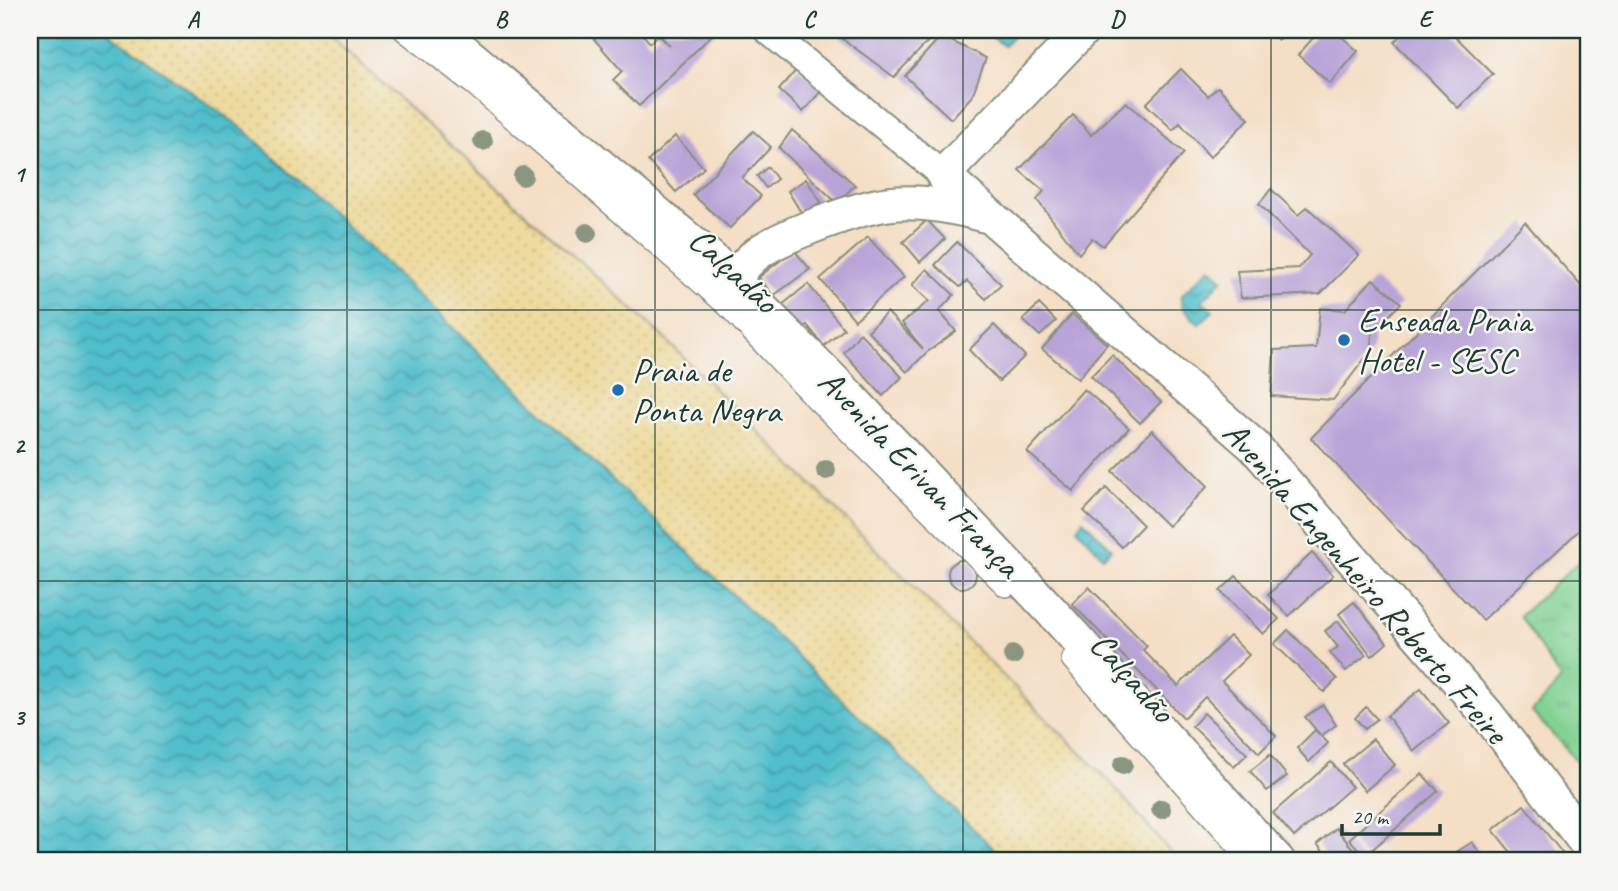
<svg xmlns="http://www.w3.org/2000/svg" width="1618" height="891" viewBox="0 0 1618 891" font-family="Caveat,sans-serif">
<defs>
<pattern id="grass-tufts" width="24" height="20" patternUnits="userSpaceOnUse" patternTransform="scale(1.75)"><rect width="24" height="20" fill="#81d293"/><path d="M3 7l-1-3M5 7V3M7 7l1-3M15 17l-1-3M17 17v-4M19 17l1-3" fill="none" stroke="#69ac79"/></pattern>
<pattern id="sand-dots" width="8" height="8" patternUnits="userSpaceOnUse" patternTransform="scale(1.75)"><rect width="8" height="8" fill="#eeda9e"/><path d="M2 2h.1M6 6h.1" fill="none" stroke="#ccbc89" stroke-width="1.8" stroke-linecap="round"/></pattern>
<pattern id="water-waves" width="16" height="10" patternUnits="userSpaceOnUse" patternTransform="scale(1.75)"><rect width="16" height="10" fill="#51becb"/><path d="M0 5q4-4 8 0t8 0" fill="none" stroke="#439ca6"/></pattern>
</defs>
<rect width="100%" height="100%" fill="#f6f6f2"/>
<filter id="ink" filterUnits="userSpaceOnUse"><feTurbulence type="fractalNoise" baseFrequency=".0143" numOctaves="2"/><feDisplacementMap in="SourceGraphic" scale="14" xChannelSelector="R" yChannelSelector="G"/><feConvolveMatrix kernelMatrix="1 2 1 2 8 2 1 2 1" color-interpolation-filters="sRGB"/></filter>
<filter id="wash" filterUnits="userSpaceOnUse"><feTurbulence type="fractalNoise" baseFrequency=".00686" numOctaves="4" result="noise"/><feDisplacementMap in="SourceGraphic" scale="28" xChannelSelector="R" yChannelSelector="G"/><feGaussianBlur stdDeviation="1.57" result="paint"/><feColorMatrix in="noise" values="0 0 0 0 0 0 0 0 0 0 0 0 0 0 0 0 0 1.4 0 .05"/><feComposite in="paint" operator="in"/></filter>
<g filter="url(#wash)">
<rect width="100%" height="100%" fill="#f4dec5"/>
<path fill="url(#grass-tufts)" stroke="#508864" stroke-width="2" d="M1588,553V773L1532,712L1561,680L1520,616Z"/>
<path fill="url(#sand-dots)" stroke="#868c69" stroke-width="2" d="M105,30H323L661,335L1112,784L1178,861H1006L789,648L245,130Z"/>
<g fill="url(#water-waves)" stroke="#387e80" stroke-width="2">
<path d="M30,30H105L245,130L789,648L1006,861H30Z"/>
<path d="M983,30H1018L1004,46Z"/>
<path d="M1210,267L1223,279L1202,301L1213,311L1199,324L1181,306L1182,295Z"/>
<path d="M1083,520L1112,549L1103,557L1077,528Z"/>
</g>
<g id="blocks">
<g fill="#b9a4d8">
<path d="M588,30H639L650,43L658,35L670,46L655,30H717L639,106L613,80L622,71L587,31Z"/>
<path d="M846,30H939L894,77L840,37Z"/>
<path d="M1269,30H1289L1278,40Z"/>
<path d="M1320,30H1334L1358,51L1330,84L1298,55Z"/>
<path d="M1406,30H1449L1493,74L1458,108L1394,42Z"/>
<path d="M941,36L986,58L972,96L951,119L905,76Z"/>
<path d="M798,68L823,89L803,112L779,90Z"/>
<path d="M1181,69L1208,96L1218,87L1249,119L1210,157L1180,123L1173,130L1146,104Z"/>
<path d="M1126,102L1184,153L1103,246L1092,238L1079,254L1037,200L1044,191L1019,170L1073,115L1091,135Z"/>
<path d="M792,130L855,185L837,203L779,148Z"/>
<path d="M753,131L771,147L742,178L761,196L730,228L693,195Z"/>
<path d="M675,136L704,168L676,192L648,161Z"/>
<path d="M768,167L777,179L766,188L757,176Z"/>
<path d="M806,179L821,202L802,214L788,191Z"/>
<path d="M1271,189L1298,215L1307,207L1359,255L1320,294L1241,298L1237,271L1299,268L1310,255L1259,204Z"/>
<path d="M927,220L945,239L920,262L903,242Z"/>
<path d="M1525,222L1588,294V522L1483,620L1311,438Z"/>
<path d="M868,237L904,277L855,320L820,279Z"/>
<path d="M957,242L1001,284L986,299L967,281L960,287L935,265Z"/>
<path d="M794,250L810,269L773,296L759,277Z"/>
<path d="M927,269L954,295L939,311L956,331L926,353L907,372L868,331L887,312L923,349L902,323L929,301L912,285Z"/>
<path d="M1373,279L1401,303L1372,333V349L1333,400L1271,396L1274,350L1316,348L1320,308L1345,310Z"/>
<path d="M808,284L844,329L824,346L807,325L795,334L776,310Z"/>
<path d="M1039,304L1056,321L1040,336L1023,320Z"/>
<path d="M1072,314L1107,344L1078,379L1042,349Z"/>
<path d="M994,325L1025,356L999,381L969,350Z"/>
<path d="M860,333L902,377L883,396L844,353Z"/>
<path d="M1112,355L1161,402L1140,423L1091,376Z"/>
<path d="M1084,389L1129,428L1073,491L1027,452Z"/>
<path d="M1152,430L1208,486L1168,526L1112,471Z"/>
<path d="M1106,488L1143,525L1122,547L1084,511Z"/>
<path d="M1312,553L1333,575L1289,616L1268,595Z"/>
<circle cx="962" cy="574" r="14"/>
<path d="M1236,576L1279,619L1263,634L1220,591Z"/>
<path d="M1089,587L1147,646L1143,650L1178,686L1230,636L1249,655L1222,681L1276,736L1259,753L1205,697L1184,718L1072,604Z"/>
<path d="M1354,602L1387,643L1372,656L1339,614Z"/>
<path d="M1338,621L1366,655L1346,671L1330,653L1338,647L1325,631Z"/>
<path d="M1288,630L1337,679L1324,692L1274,644Z"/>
<path d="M1421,689L1449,723L1414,751L1387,716Z"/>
<path d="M1323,705L1336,725L1321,736L1305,717Z"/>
<path d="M1366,707L1377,719L1365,729L1355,718Z"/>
<path d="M1204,713L1247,754L1234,767L1192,726Z"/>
<path d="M1315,730L1328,743L1309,762L1297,748Z"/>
<path d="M1373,739L1395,765L1365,791L1343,764Z"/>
<path d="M1270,755L1287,776L1267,791L1250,771Z"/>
<path d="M1331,762L1352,787L1294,837L1273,813Z"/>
<path d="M1422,774L1438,791L1365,856L1349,839Z"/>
<path d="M1524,805L1563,854L1553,861H1518L1493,830Z"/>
<path d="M1336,828L1358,855L1362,861H1331L1317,844Z"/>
<path d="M1472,842L1486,861H1443Z"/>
</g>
</g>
</g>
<g filter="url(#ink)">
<use href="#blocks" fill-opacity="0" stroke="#8a8e7c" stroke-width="2"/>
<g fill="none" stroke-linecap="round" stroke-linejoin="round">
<g stroke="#8a8e7c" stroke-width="24">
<g id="pedestrian">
<path d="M404,30L476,86L729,307L808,391L1006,586"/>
<path d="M1072,659L1252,861"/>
</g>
</g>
<g stroke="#8a8e7c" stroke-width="30">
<path id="minor" d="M767,30L943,175"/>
</g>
<g stroke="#8a8e7c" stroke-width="37">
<g id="tertiary">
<path d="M439,30L715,262L849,396L1054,614L1278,861"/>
<path d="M1083,30L943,175L1254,446L1487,714L1588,846"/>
<path d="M732,280C740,271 748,260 758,253C780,236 860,207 888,204C921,200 952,206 983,215"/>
</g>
</g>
<use href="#pedestrian" stroke="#fff" stroke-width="21"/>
<use href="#minor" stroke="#fff" stroke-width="26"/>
<use href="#tertiary" stroke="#fff" stroke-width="33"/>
</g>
<g fill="#8a9680">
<circle cx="483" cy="141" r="10"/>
<circle cx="523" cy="176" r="10"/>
<circle cx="587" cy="233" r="10"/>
<circle cx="826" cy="470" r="10"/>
<circle cx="1013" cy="655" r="10"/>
<circle cx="1123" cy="765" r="10"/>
<circle cx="1161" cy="809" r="10"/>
</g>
</g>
<path fill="none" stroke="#1f3d34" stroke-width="2" stroke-opacity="0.55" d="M347,30V861M655,30V861M963,30V861M1271,30V861M30,310H1588M30,581H1588"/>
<g fill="#1f6fb2" stroke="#f6f6f2" stroke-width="2.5">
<circle cx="1344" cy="340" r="7"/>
<circle cx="618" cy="390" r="7"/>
</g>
<g text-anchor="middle" stroke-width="5" stroke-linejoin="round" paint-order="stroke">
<g font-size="35" fill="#1f3d34" stroke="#f6f6f2">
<text transform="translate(734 270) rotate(43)" y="12">Calçadão</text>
<text transform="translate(920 473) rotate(46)" y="12">Avenida Erivan França</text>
<text transform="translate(1366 582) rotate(49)" y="12">Avenida Engenheiro Roberto Freire</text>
<text transform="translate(1133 677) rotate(48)" y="12">Calçadão</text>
</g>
<g font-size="35" fill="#1f3d34" stroke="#f6f6f2" text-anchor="start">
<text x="1358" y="332">Enseada Praia<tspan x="1358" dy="40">Hotel - SESC</tspan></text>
<text x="632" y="382">Praia de<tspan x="632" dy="40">Ponta Negra</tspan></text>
</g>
</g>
<rect width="1618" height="891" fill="none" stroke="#f6f6f2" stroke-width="77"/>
<path d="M1342 824v10h98v-10" fill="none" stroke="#1f3d34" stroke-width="3.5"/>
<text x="1352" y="824" font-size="21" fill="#1f3d34" stroke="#f6f6f2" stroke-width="5" paint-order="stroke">20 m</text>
<rect x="38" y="38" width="1542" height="814" fill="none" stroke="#1f3d34" stroke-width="2.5"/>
<g font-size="23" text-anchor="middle" font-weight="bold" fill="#1f3d34">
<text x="193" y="27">A</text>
<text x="501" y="27">B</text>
<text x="809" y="27">C</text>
<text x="1117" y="27">D</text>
<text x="1425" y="27">E</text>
<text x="19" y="182">1</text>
<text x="19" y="453">2</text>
<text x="19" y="725">3</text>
</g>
</svg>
